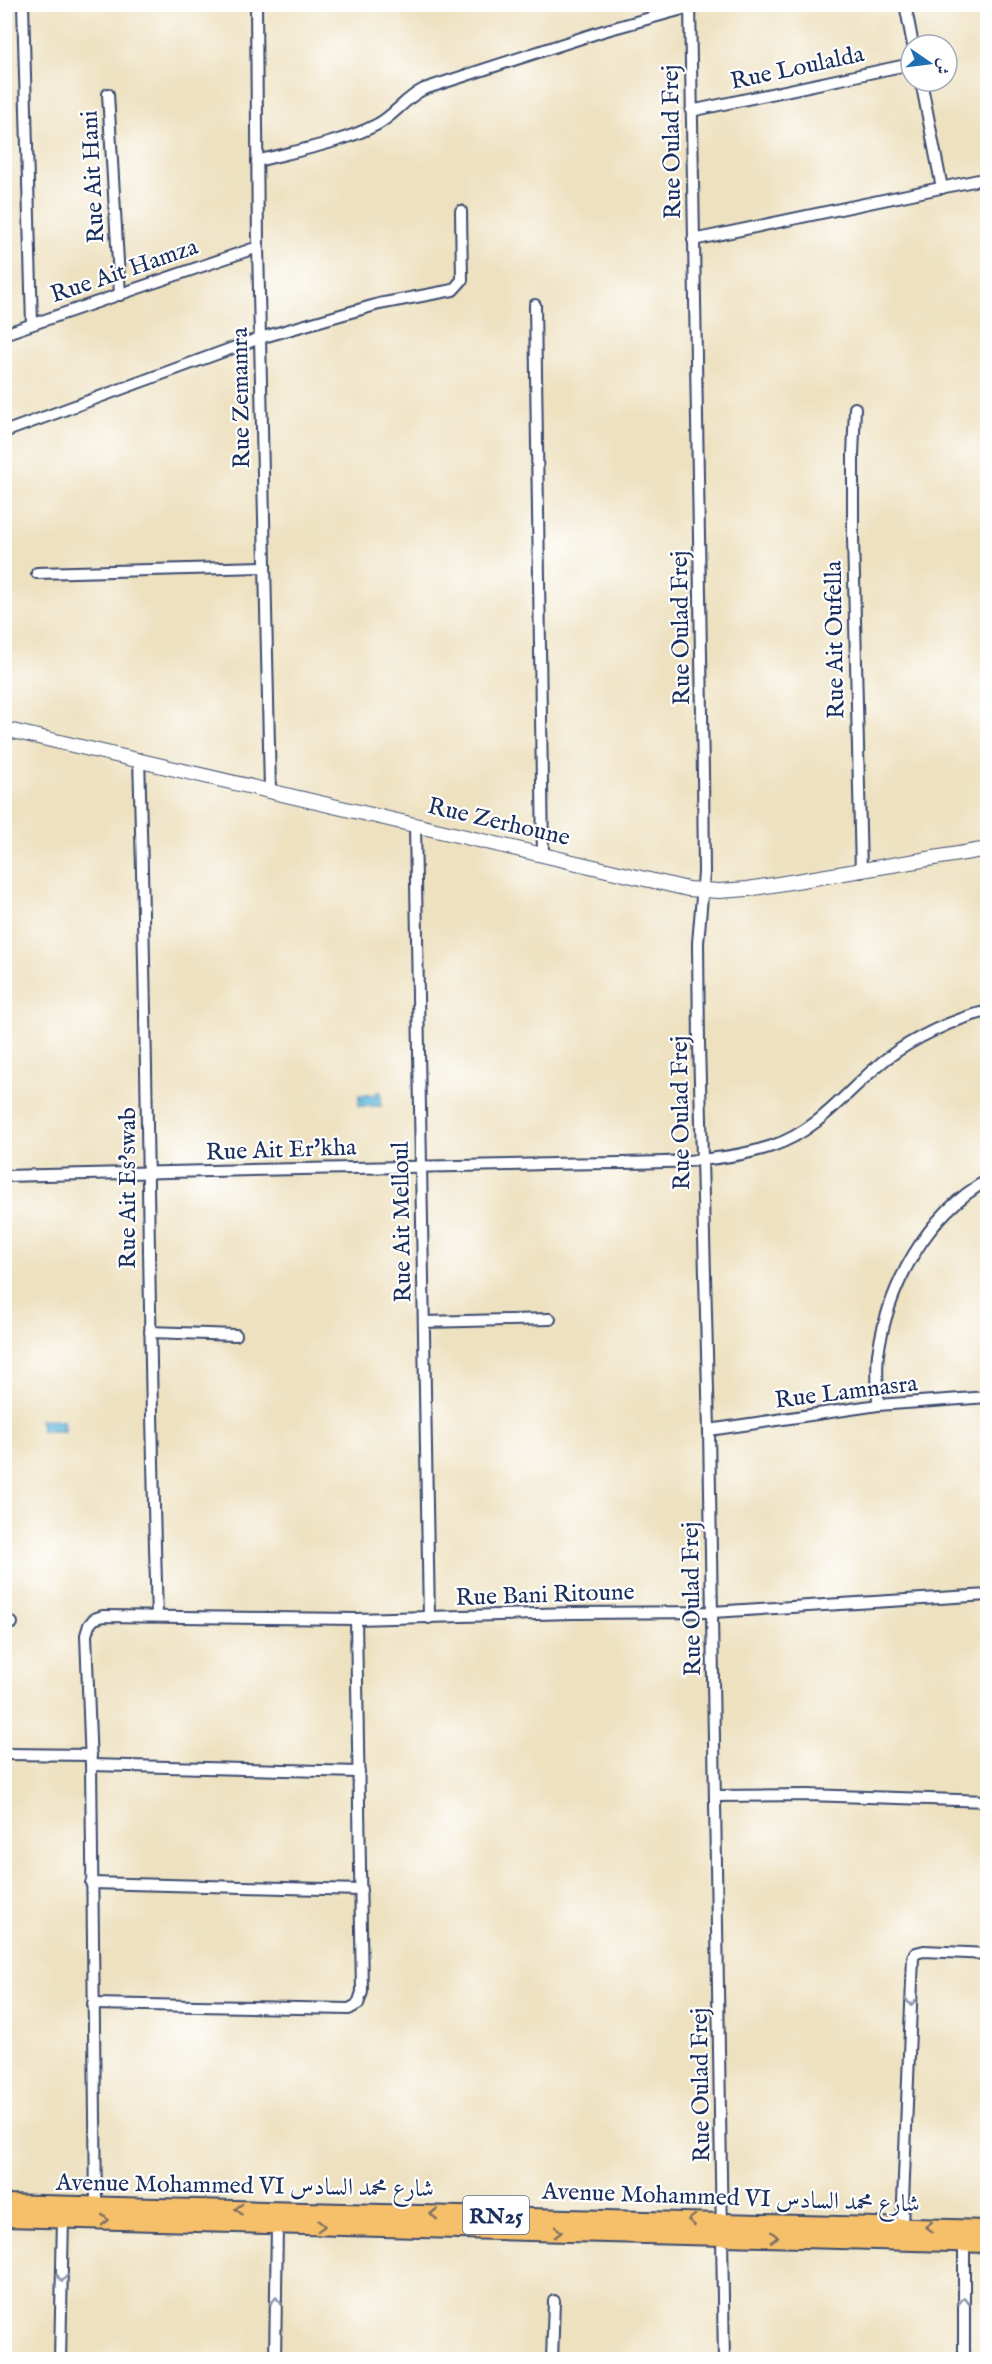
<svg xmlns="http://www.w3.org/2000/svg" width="992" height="2364" viewBox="0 0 992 2364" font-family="'IM FELL English',Amiri,serif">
<defs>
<pattern id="water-ripples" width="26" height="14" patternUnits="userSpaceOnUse" patternTransform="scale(1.5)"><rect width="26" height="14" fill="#5fb8dd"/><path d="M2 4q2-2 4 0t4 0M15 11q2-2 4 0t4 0" fill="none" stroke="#4e96b6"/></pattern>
</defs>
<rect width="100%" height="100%" fill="#fff"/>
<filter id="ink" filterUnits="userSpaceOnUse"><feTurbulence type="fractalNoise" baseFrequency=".0167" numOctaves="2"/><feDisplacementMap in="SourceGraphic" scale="12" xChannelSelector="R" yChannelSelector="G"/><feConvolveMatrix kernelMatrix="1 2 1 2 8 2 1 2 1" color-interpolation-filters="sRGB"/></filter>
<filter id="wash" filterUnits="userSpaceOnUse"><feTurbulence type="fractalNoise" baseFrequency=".008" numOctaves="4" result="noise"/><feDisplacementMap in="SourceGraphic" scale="24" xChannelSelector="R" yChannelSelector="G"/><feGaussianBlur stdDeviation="1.35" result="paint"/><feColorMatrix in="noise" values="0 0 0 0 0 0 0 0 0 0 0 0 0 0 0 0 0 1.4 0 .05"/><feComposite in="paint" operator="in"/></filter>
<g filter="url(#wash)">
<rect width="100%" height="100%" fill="#ede1c0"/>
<g fill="url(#water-ripples)" stroke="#3d749e" stroke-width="1.5">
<path d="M378,1092H381V1106H359V1095H375Z"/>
<path d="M40,1419L63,1420L64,1431H42Z"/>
</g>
</g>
<g filter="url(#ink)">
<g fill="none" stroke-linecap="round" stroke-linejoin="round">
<g stroke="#3a4a6d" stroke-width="14">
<g id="minor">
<path d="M23,4L32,324"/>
<path d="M256,4L258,247L270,790"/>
<path d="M690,4L703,773L704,873L698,943L699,1043L709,1430L724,2360"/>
<path d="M905,4L913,45"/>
<path d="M921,81L942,188"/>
<path d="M108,94L120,295"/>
<path d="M691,111L911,64"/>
<path d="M257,161C295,151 341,143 376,125C394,116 405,98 424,89L603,31L690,7"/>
<path d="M693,240L988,178"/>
<path d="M535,305L543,853"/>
<path d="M4,334L258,247"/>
<path d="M855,408L853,455V537L861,872"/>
<path d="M4,432L260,338L379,304L453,290L462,280L461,211"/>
<path d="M37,573L265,567"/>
<path d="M139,759C148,1045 148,1331 157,1616"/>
<path d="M415,825L429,1618"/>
<path d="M4,1176C173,1171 341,1168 510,1165C548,1164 586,1163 623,1163C672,1162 725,1162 772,1146C819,1131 848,1089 886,1059C914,1038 953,1019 988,1011"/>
<path d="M424,1322L550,1319"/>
<path d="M150,1332L236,1335"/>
<path d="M878,1405C878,1388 876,1371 878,1354C888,1287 926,1214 988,1180"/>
<path d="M709,1430L878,1405L988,1397"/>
<path d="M4,1623H12"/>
<path d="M4,1754L91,1755"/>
<path d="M91,1765L359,1772"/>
<path d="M715,1796L807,1795L988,1801"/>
<path d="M91,1883L361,1890"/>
<path d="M93,2004L349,2009L358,2004L362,1992L356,1619"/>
<path d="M96,2205L91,1765L86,1635L89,1625L94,1619L103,1616L356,1619L573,1613L712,1612L988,1595"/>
<path d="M902,2226L913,1957L916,1953L924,1951L988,1954"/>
<path d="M964,2243V2360"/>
<path d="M60,2360L63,2219"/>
<path d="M275,2360L277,2225"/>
<path d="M552,2360L554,2301"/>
</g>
</g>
<g stroke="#3a4a6d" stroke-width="16">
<path id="tertiary" d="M4,729L688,889L719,891L748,889L988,849"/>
</g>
<g stroke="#3a4a6d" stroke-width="20">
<g id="primary">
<path d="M4,2203L988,2229"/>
<path d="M4,2218L988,2244"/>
</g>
</g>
<use href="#minor" stroke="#fff" stroke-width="10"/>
<use href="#tertiary" stroke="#fff" stroke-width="14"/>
<use href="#primary" stroke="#f6c06b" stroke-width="16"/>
</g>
<defs><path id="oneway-chevron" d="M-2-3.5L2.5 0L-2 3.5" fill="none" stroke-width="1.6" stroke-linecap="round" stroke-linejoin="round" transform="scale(1.5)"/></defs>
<g stroke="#8d97ae">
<use href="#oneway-chevron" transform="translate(911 2002) rotate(92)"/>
<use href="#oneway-chevron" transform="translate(62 2278) rotate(92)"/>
<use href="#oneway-chevron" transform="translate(276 2301) rotate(-89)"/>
<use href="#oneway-chevron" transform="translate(964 2301) rotate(-90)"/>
</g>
<g stroke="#7e7064">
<use href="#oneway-chevron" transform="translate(239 2209) rotate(-178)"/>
<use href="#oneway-chevron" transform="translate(434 2214) rotate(-179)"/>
<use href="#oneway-chevron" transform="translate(105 2220) rotate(1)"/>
<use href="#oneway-chevron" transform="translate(692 2220) rotate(-178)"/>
<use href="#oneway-chevron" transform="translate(321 2226) rotate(2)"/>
<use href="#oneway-chevron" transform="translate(929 2227) rotate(-179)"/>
<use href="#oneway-chevron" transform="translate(558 2232) rotate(1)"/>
<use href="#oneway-chevron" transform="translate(774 2237) rotate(2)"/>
</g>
</g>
<g text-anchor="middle" stroke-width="4.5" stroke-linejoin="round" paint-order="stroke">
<rect fill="#fff" stroke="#5f6d8e" stroke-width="1.5" x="463" y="2196" width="66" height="38" rx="4.5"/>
<g font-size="22" font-weight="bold" fill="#1b2f5e">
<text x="496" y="2223">RN25</text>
</g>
<g font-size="24" fill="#1b2f5e" stroke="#fff">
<text transform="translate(797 67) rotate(-12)" y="8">Rue Loulalda</text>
<text transform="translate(671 142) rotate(-91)" y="8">Rue Oulad Frej</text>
<text transform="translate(92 177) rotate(-93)" y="8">Rue Ait Hani</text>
<text transform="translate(124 270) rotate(-19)" y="8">Rue Ait Hamza</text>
<text transform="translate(240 398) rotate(-91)" y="8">Rue Zemamra</text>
<text transform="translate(680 628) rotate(-91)" y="8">Rue Oulad Frej</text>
<text transform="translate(834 640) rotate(-91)" y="8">Rue Ait Oufella</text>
<text transform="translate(499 821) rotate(13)" y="8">Rue Zerhoune</text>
<text transform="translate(680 1113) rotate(-91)" y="8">Rue Oulad Frej</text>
<text transform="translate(281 1149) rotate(-2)" y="8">Rue Ait Er'kha</text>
<text transform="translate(127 1188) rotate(-90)" y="8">Rue Ait Es'swab</text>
<text transform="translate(401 1222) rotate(-91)" y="8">Rue Ait Melloul</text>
<text transform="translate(846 1391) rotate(-7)" y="8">Rue Lamnasra</text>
<text transform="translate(545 1594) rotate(-2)" y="8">Rue Bani Ritoune</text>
<text transform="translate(691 1599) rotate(-91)" y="8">Rue Oulad Frej</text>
<text transform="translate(700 2085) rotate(-91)" y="8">Rue Oulad Frej</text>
<text transform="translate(245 2185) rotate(1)" y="8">Avenue Mohammed VI شارع محمد السادس</text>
<text transform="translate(731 2197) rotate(2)" y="8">Avenue Mohammed VI شارع محمد السادس</text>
</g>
</g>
<rect width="992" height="2364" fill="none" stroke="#fff" stroke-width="24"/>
<g transform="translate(929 63) rotate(104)"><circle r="28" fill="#ffffff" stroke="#a4acbf" stroke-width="1.5"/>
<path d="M0-4.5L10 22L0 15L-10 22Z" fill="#1f6fb2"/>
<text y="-9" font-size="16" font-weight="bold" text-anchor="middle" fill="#1b2f5e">ش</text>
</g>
</svg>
